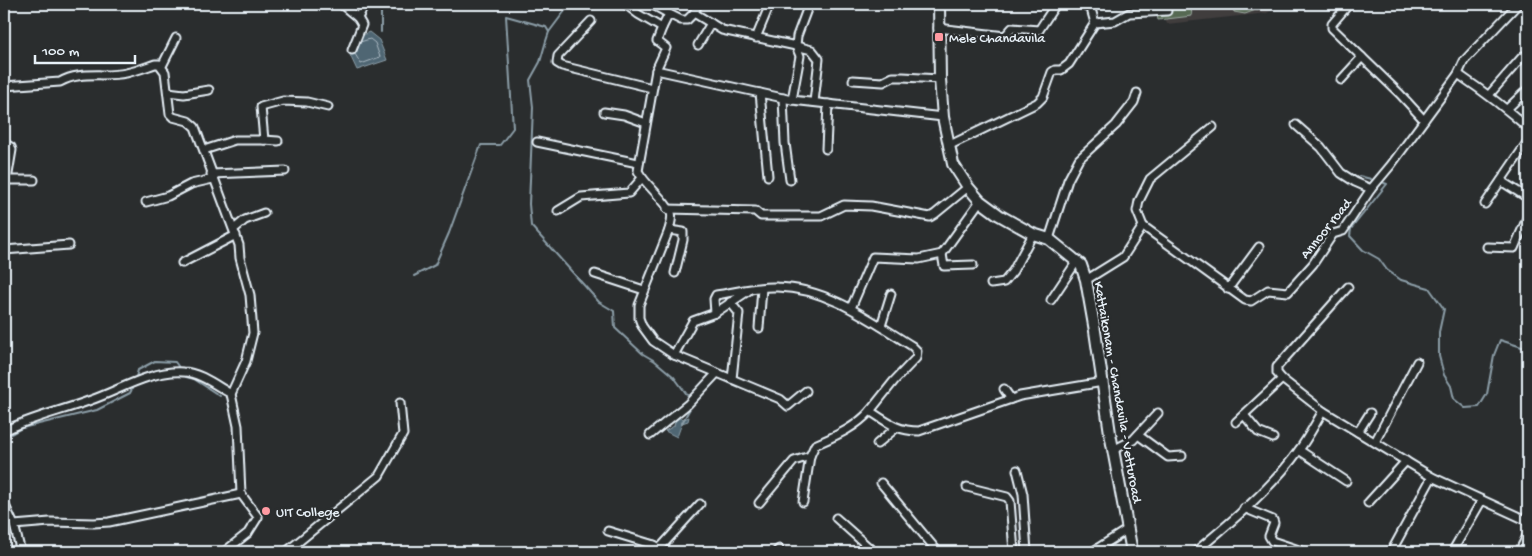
<svg xmlns="http://www.w3.org/2000/svg" width="1532" height="556" viewBox="0 0 1532 556" font-family="'Gochi Hand',sans-serif">
<rect width="100%" height="100%" fill="#2a2d2e"/>
<filter id="ink" filterUnits="userSpaceOnUse"><feTurbulence type="fractalNoise" baseFrequency=".02" numOctaves="2"/><feDisplacementMap in="SourceGraphic" scale="10" xChannelSelector="R" yChannelSelector="G"/><feConvolveMatrix kernelMatrix="1 2 1 2 8 2 1 2 1" color-interpolation-filters="sRGB"/></filter>
<g filter="url(#ink)">
<path fill="#403c3d" d="M1160,4H1283L1267,13L1167,24Z"/>
<g fill="#576953" stroke="#a0ada6">
<path d="M1155,4H1219V5L1191,7L1192,16L1158,20Z"/>
<path d="M1233,4H1263L1264,7L1245,14L1234,12Z"/>
</g>
<g fill="#4f6673" stroke="#8c9ea8">
<path d="M369,32L379,40L387,60L357,70L350,55L351,41Z"/>
<path d="M676,417L684,419L689,417L688,421L682,423L677,437L665,431L674,426Z"/>
</g>
<g fill="none" stroke-linecap="round" stroke-linejoin="round">
<path stroke="#abb9c3" stroke-width="1" d="M355,54L361,64L380,57L375,43L370,39L360,42"/>
<g stroke="#8c9ea8" stroke-width="2">
<path d="M381,32V11L385,4"/>
<path d="M549,32L570,4"/>
<path d="M1359,176L1371,179"/>
<path d="M1384,183L1387,184L1351,229L1350,236L1363,250L1379,259L1387,270L1401,280L1429,288L1444,309L1439,332V356L1444,375L1451,386L1454,399L1465,408L1479,407L1487,394L1494,355L1500,340L1528,349"/>
<path d="M414,276L435,265L449,233L481,145H500L513,128L506,16L546,27L549,32L546,41L540,62L530,80L533,107L529,204L531,226L599,302L614,311L615,328L643,354L655,361L674,377L691,400"/>
<path d="M136,377L138,370L155,361L175,362L178,366"/>
<path d="M186,377L194,379L220,396"/>
<path d="M682,423L693,403"/>
<path d="M4,438L22,428L97,410L130,393L132,389"/>
<path d="M4,534L10,552"/>
</g>
<g stroke="#e8f1f8" stroke-width="11">
<g id="street">
<path d="M341,4L358,18L362,25L352,50"/>
<path d="M625,4L638,14L662,28L669,14L681,20H687L694,13"/>
<path d="M651,4L669,14"/>
<path d="M698,4L694,13L722,30L796,46L797,36L809,4"/>
<path d="M1349,4L1332,24V28L1400,94L1424,120"/>
<path d="M358,18L365,4"/>
<path d="M591,21L558,56L557,63L562,66L652,88"/>
<path d="M1095,23L1115,21L1129,13L1167,11"/>
<path d="M662,28L657,41L666,48L656,70L638,171C646,186 664,198 671,213C673,218 670,225 669,230L639,305V318L642,326L653,341L674,355L780,399L788,406L806,391"/>
<path d="M938,28L1005,36L1012,28L1039,30L1056,4"/>
<path d="M756,38L768,9"/>
<path d="M698,45L711,23"/>
<path d="M796,46L812,50L819,59L814,102"/>
<path d="M162,66L176,38"/>
<path d="M656,70L760,93"/>
<path d="M1458,74C1483,91 1506,108 1528,128"/>
<path d="M853,80L883,82L893,77H903L940,79"/>
<path d="M1341,80L1362,57"/>
<path d="M4,86L60,82C80,70 104,78 126,73C136,71 146,67 155,64H159L165,72L170,114L173,117L188,121L195,127L239,245L240,258L250,295L253,333L246,361L231,394L238,426L241,494L258,517L248,533L224,552"/>
<path d="M168,92L184,94L209,90"/>
<path d="M1489,95L1523,56"/>
<path d="M783,98L785,143L790,180"/>
<path d="M792,100L800,56L796,46"/>
<path d="M1507,109L1528,89"/>
<path d="M604,112L624,115L646,123"/>
<path d="M1296,125L1321,147L1341,173L1355,182L1371,189"/>
<path d="M264,140L278,141"/>
<path d="M537,142L638,163"/>
<path d="M4,143L11,147L12,150L7,180L4,185"/>
<path d="M948,146L1037,103L1043,97L1052,72L1055,70H1061L1069,64L1095,23L1091,9L1080,4"/>
<path d="M826,149L828,104"/>
<path d="M204,150L235,140H264L261,107L283,101L307,102L328,107"/>
<path d="M211,174L285,171"/>
<path d="M768,176L760,93L792,100L943,117"/>
<path d="M7,180H34"/>
<path d="M1501,181L1528,198"/>
<path d="M146,202L168,196L191,184L213,179"/>
<path d="M1485,204L1528,141"/>
<path d="M667,209L755,211L761,216H821L844,205L871,206L930,217L935,214L968,187"/>
<path d="M558,211L581,197L629,193L642,178"/>
<path d="M1143,226L1137,211L1139,201L1150,179L1213,127"/>
<path d="M234,229L245,220L264,213"/>
<path d="M669,230L683,232V240L675,273"/>
<path d="M1049,239L1068,180L1079,159L1116,125L1134,102L1137,93"/>
<path d="M1487,247L1514,248L1528,216"/>
<path d="M4,250L69,245"/>
<path d="M942,254L944,266L973,265"/>
<path d="M182,263L236,235"/>
<path d="M595,274L644,290"/>
<path d="M1086,280L1123,257L1143,226L1245,300L1251,301L1268,290L1288,292L1313,264L1333,234L1343,231L1371,189L1391,165L1458,74L1464,61L1518,4"/>
<path d="M991,284L1004,282L1013,271L1033,234"/>
<path d="M1348,287L1277,367V373L1282,379L1323,411L1432,477L1528,521"/>
<path d="M1228,289L1259,247"/>
<path d="M1051,300L1077,261"/>
<path d="M730,302L739,313L732,379"/>
<path d="M851,308L873,257L919,259L942,254L980,201"/>
<path d="M715,313L748,291"/>
<path d="M881,326L891,294"/>
<path d="M759,328L762,288"/>
<path d="M674,355L693,321L715,313L714,299L716,295C736,292 756,286 777,287C828,288 870,320 912,346L917,351L916,358L894,381L870,411"/>
<path d="M1004,389L1011,399"/>
<path d="M1244,415L1258,432L1273,438"/>
<path d="M1236,422L1282,379"/>
<path d="M4,431C31,417 62,411 91,400C120,390 151,370 183,372C199,372 217,386 231,394"/>
<path d="M1358,432L1370,413"/>
<path d="M650,435L688,404L717,373"/>
<path d="M1138,435L1168,457L1182,456"/>
<path d="M1375,442L1417,362"/>
<path d="M877,444L896,428"/>
<path d="M1113,450L1133,440L1158,413"/>
<path d="M1299,450L1346,481"/>
<path d="M1017,470L1023,494L1027,552"/>
<path d="M881,483L938,552"/>
<path d="M967,487L1007,497L1010,501L1014,552"/>
<path d="M803,502L810,456"/>
<path d="M4,503L14,525L21,552"/>
<path d="M759,503L794,461L810,456L815,445C835,436 855,428 870,411C888,423 898,431 919,431L1020,396L1103,382"/>
<path d="M1368,503L1406,461"/>
<path d="M1244,508L1273,520L1274,523L1269,536L1272,541L1305,552"/>
<path d="M836,518L874,552"/>
<path d="M14,525L50,522L94,523L109,522L241,494"/>
<path d="M608,531L654,545L652,552"/>
<path d="M654,545L660,548L700,504"/>
<path d="M286,552L379,476L403,434L400,403"/>
<path d="M776,552L779,549"/>
<path d="M1092,552L1128,529"/>
<path d="M1195,552C1230,523 1272,488 1299,450C1308,438 1315,424 1323,411"/>
<path d="M1391,552L1432,477"/>
<path d="M1452,552L1482,500"/>
<path d="M1519,552L1528,534"/>
</g>
</g>
<g stroke="#e8f1f8" stroke-width="14">
<path id="primary" d="M939,4L940,79L943,117L953,164L968,187L980,201L999,215L1033,234L1049,239L1081,265L1086,280L1095,331L1110,433L1132,552"/>
</g>
<use href="#street" stroke="#2a2d2e" stroke-width="7"/>
<use href="#primary" stroke="#2a2d2e" stroke-width="10"/>
</g>
</g>
<g fill="#ff9aa2" stroke="#2a2d2e" stroke-width="2">
<rect x="934" y="32" width="10" height="10" rx="2.5"/>
<circle cx="266" cy="511" r="5"/>
</g>
<g text-anchor="middle" stroke-width="4.5" stroke-linejoin="round" paint-order="stroke">
<g font-size="14" fill="#e8f1f8" stroke="#2a2d2e" text-anchor="start">
<text x="949" y="42">Mele Chandavila</text>
<text x="276" y="516">UIT College</text>
</g>
<g font-size="14" fill="#e8f1f8" stroke="#2a2d2e">
<text transform="translate(1325 228) rotate(-51)" y="5">Annoor road</text>
<text transform="translate(1119 392) rotate(80)" y="5">Kattaikonam - Chandavila - Vetturoad</text>
</g>
</g>
<rect width="1532" height="556" fill="none" stroke="#2a2d2e" stroke-width="20"/>
<rect x="10" y="10" width="1512" height="536" fill="none" stroke="#e8f1f8" stroke-width="2" filter="url(#ink)"/>
<path d="M35 55v8h100v-8" fill="none" stroke="#e8f1f8" stroke-width="2.5"/>
<text x="42" y="55" font-size="15" fill="#e8f1f8" stroke="#2a2d2e" stroke-width="4" paint-order="stroke">100 m</text>
</svg>
